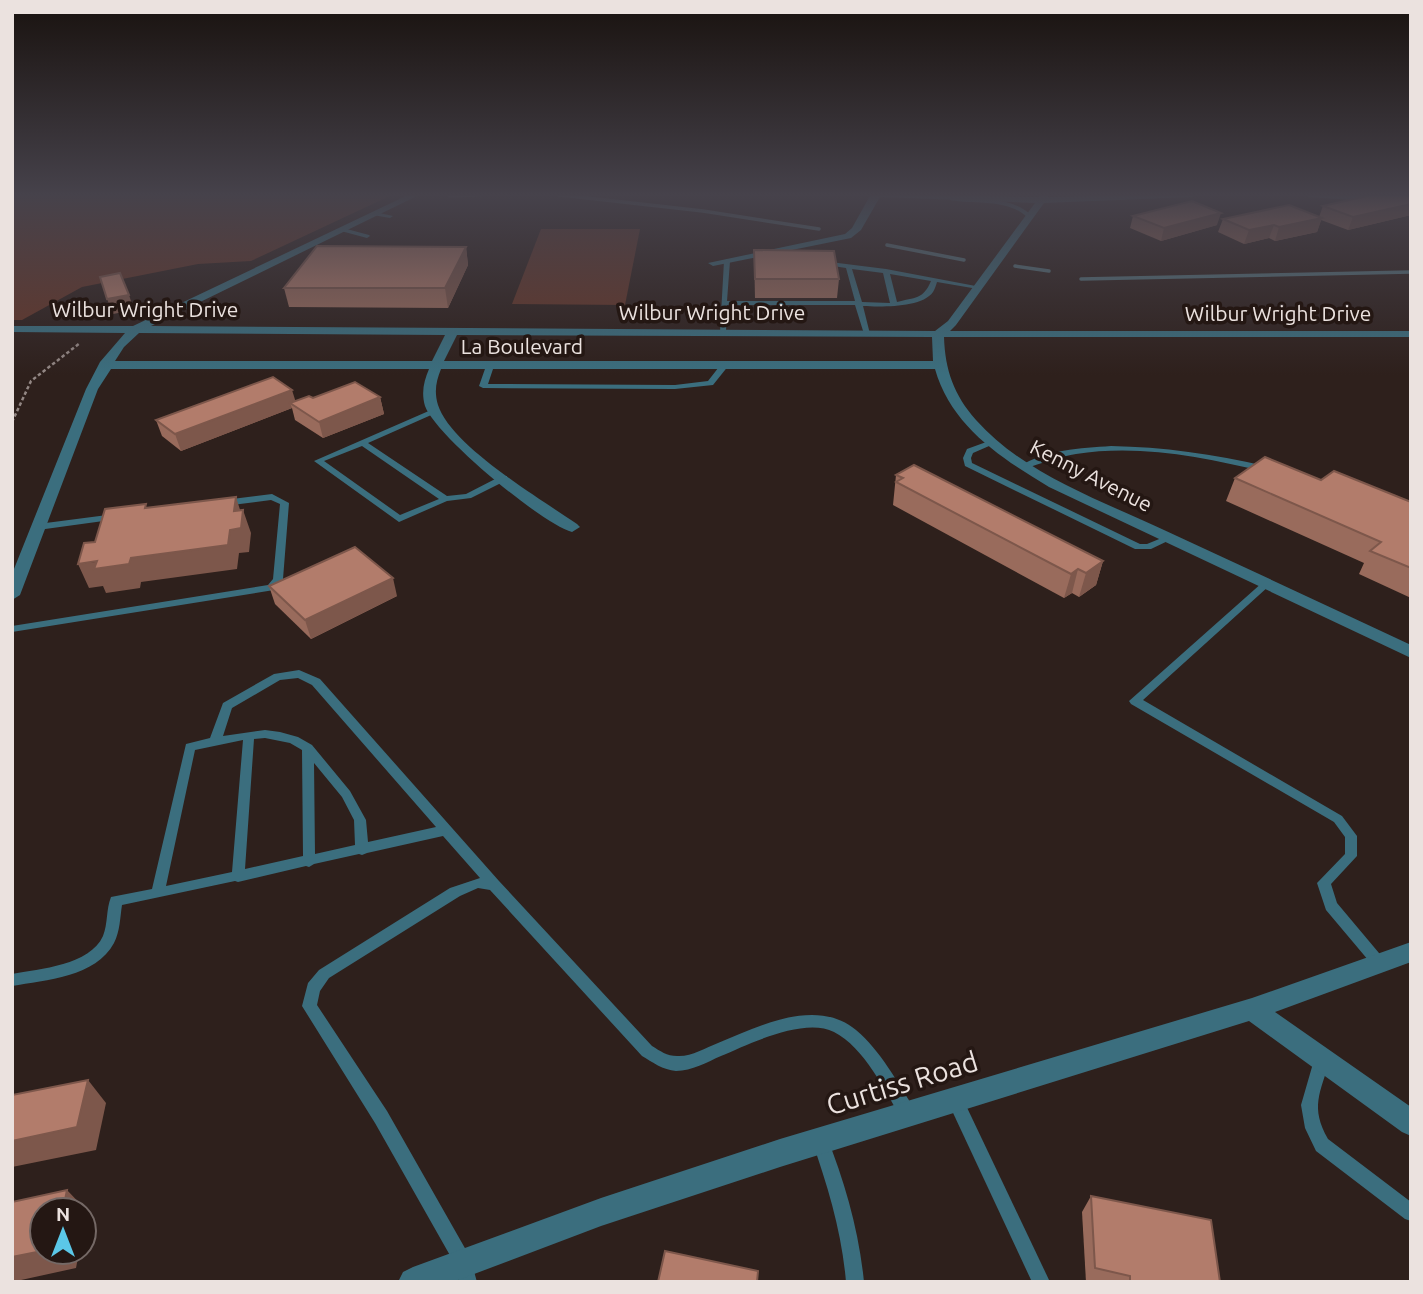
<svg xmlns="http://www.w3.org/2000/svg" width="1423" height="1294" viewBox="0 0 1423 1294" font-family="Ubuntu,sans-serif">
<rect width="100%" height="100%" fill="#2e201c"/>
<g fill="#653628">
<path d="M12,194H394L251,261L198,264L82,287L22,320H12Z"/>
<path d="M541,229H640L625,305L512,304Z"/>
</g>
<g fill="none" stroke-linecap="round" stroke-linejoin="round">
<g stroke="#577881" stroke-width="3.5">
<path d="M552,194L703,211L819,229"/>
<path d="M449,196L491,194"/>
<path d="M887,245L964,260"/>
<path d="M1015,266L1049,271"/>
<path d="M1081,279L1411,272"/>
</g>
<path stroke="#938784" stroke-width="2.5" stroke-dasharray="3.5 2.5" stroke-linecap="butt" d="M12,422L31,381L80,343"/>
<g fill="#3b6e7e" fill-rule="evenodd">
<path d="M952,197C979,201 1011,195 1032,216L1027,217C1006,198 976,205 950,200Z"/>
<path d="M375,212L393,216L390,218L373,215V213Z"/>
<path d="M343,228L369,235L370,236L367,238L341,231V229Z"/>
<path d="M727,259L730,261L727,301H855L846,268L820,264L819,263L822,261L886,269L981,287L978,289L937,282C936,285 935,289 933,292C922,308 880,307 863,306L870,334L867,336L864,334L855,305H727L726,332L723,334L720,332L724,261ZM852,269L883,273L890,303L862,302ZM890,274L931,281C923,300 915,297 897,302Z"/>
<path d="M722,363L729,365L713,385L675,389L483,388L479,386L486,366L490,364L494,366L488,384L675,385L708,381Z"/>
<path d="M431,410H437L438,412L368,443L447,496L466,494L501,476H507V480L471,498L447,501L399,522L314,461ZM362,446L439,499L400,515L324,461Z"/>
<path d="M989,441H995L996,443L973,453L971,458L972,463L1140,544H1147L1169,535L1174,538L1151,549H1135L965,466L963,458L967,449Z"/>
<path d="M1111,446C1163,447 1214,454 1265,466L1269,469L1265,472C1205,457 1138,444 1076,454C1058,457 1042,463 1024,469L1020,466C1045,450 1081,448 1111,446Z"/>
<path d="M272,494L289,503L283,579L274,590L12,632V626L268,585L273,579L280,504L271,500L224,506L220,503L224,500Z"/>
<path d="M115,514L118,515L120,517L118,519L38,530L33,527L38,524Z"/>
<path d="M1266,581L1271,584L1269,586L1143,700L1342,816L1357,836V856L1331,884L1337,903L1384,959L1386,963L1384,967L1379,969L1374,967L1326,910L1317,883L1345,854V837L1334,822L1131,704L1129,701L1263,582Z"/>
<path d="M299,670L320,679L499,881L652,1046C660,1051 667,1056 677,1056C691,1057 705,1048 718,1043C759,1026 816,997 856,1030C881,1051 897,1082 914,1108L916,1114L914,1120L908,1122L902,1120C886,1092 864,1047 834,1032C804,1017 749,1044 721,1056C707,1062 692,1071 676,1071C663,1070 652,1062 642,1056L490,890L478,888L460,896L329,978L320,991L317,1005L387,1111L470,1257L477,1282H459L456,1266L375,1123L302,1006L308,983L319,970L450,888L480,878L443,836L367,853L362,855L359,854L314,864L309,867L306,866L238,882L235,881L122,905C120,918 120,931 114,943C96,977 46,980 12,986V974C40,969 90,965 103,936C108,924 106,909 111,897L152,889L186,744L210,738L223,703L274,674ZM298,678L312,685L436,827L368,842L366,820L350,791L312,745L298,737L280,732L265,730L223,736L232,708L280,680ZM265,738L290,743L302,750L303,856L245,869L254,739ZM243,740L232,872L166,886L195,750ZM314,763L342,797L354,820L355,845L315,854Z"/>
<path d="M1322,1053L1327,1055L1330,1060C1320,1093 1310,1107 1328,1139L1411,1202V1221L1405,1219L1316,1151L1305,1128L1301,1105L1314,1060L1317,1055Z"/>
<path d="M955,1092L961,1095L1050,1282H1032L947,1100L949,1095Z"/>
<path d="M820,1133L826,1135C845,1182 859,1231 864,1282H846C842,1233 828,1187 812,1141L814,1135Z"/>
</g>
<g fill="#3b6e7e" fill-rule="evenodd">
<path d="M410,194H421L151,326L935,331L948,321L1035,203L880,197L861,230L851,238L713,266L708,263L845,234L852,228L871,194L1039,197L1041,194H1050L1048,197L1196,194L1192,197L1044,203L956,325L950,331H1411V337H944C945,370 954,395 976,420C1024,474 1100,500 1164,530C1246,568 1328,606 1411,645V658L1049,487C1001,458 951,426 935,369H441C436,381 434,392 438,405C451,446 542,500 577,524L580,527L572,532C542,524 435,435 425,406C421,392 424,381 429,369H111L98,389L20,595L12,600V574L86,389L100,362L125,333L12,332V326H133ZM139,333L445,335L432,361H115L124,347ZM457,335L932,337L933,361H444Z"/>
<path d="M1304,194L1411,198V204L1308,197Z"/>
<path d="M1411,942V962L1275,1012L1411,1107V1136L1402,1132L1249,1021L780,1167L601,1226L453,1282H398L403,1272L413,1267L601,1198L780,1139L1252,998Z"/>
</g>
</g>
<g fill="#996b5c">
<path d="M1411,197V215L1348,230L1321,220L1317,232L1275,241L1269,238L1244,244L1218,232L1223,219L1319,217L1323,206Z"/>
<path d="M1133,216L1217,225L1161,241L1130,228Z"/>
<path d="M466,247L468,265L448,308L289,307L284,288Z"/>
<path d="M754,250L839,279L837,298H755Z"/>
<path d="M380,397L384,414L323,438L295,420L292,408L181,451L162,436L156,420L313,398Z"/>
<path d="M896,475L1103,561L1096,585L1079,597L1072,593L1064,598L893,505Z"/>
<path d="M1235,478L1321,480L1411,502V598L1359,574L1364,563L1226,501Z"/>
<path d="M269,586L397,596L311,639L275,604Z"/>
<path d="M1091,1196L1220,1282H1086L1082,1212Z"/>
</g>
<g fill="#7d574b">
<path d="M1411,204V215L1348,230L1353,217Z"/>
<path d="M1221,213L1217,225L1161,241L1164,228Z"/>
<path d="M1322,218L1317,232L1275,241L1279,227Z"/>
<path d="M1274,225L1269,238L1244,244L1249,230Z"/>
<path d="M466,247L468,265L448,308L445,288Z"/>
<path d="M129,295L134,310L113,314L107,299Z"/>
<path d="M292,390L297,406L290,403L292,408L181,451L175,434Z"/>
<path d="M380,397L384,414L323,438L319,422Z"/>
<path d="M236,497L242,516L243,510L251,533L249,552L239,553L237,569L141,582L140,588L106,593L103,586L89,588L78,564L131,558L234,511Z"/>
<path d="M1103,561L1096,585L1079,597L1086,573Z"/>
<path d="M1078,569L1072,593L1064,598L1071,574Z"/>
<path d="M393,578L397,596L311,639L305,620Z"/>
<path d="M88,1080L106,1103L96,1150L12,1167V1141Z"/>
<path d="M67,1190L87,1211L84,1228V1210H63Z"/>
<path d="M42,1251V1252H79L76,1268L12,1282V1257Z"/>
</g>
<g fill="#b27c6b" stroke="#7d574b" stroke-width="2">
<path d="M1375,194H1404L1411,197V204L1353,217L1323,206Z"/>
<path d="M1192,201L1221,213L1164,228L1133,216Z"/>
<path d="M1289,205L1322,218L1279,227L1274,225L1249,230L1223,219Z"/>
<path d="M317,246L466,247L445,288H284Z"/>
<path d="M754,250L834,251L839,279H755Z"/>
<path d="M120,273L129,295L107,299L100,277Z"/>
<path d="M273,377L292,390L175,434L156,420Z"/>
<path d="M355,382L380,397L319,422L290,403L309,396L313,398Z"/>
<path d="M1265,457L1321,480L1334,471L1411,502V568L1370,551L1381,542L1235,478Z"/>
<path d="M914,465L1103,561L1086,573L1078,569L1071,574L896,482L903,478L896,475Z"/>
<path d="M236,497L234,511L243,510L241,528L230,530L228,545L131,558L129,564L94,569L97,561L78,564L84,543L95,542L105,509L146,504L145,508Z"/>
<path d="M355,547L393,578L305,620L269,586Z"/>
<path d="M88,1080L77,1127L12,1141V1095Z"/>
<path d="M67,1190L63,1210H42V1251L12,1257V1202Z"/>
<path d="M1091,1196L1211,1220L1220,1282H1130V1276L1095,1268Z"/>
<path d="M665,1251L758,1271L757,1282H658Z"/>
</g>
<linearGradient id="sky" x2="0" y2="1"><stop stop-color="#19120f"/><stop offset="0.52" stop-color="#46424b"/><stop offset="1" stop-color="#46424b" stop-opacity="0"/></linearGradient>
<rect width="1423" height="375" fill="url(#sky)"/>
<g text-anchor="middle" stroke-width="7" stroke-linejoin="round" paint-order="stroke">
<g font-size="21" fill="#ebe2df" stroke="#241713">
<text x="145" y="317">Wilbur Wright Drive</text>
<text x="712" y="320">Wilbur Wright Drive</text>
<text x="1278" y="321">Wilbur Wright Drive</text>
<text x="522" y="354">La Boulevard</text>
<text transform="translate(1091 476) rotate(27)" y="7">Kenny Avenue</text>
</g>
<g font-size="28" fill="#ebe2df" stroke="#241713">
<text transform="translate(902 1083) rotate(-17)" y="10">Curtiss Road</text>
</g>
</g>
<rect width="1423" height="1294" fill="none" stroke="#ebe2df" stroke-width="28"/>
<g transform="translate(63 1231)"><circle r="33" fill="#241713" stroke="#746865" stroke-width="2"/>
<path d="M0-5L12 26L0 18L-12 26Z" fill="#5bc7e7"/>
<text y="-10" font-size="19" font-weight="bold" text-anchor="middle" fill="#ebe2df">N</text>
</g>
</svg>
